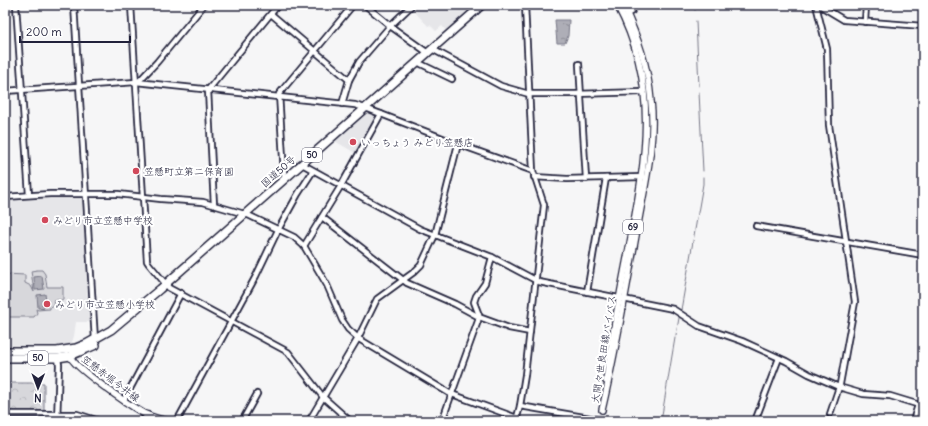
<svg xmlns="http://www.w3.org/2000/svg" width="928" height="426" viewBox="0 0 928 426" font-family="Delius,'Klee One',sans-serif">
<defs>
<pattern id="park-crowns" width="20" height="18" patternUnits="userSpaceOnUse"><rect width="20" height="18" fill="#d7d7db"/><path d="M2 6a3 3 0 1 1 6 0M12 15a3 3 0 1 1 6 0" fill="none" stroke="#b8b8bd"/></pattern>
<pattern id="water-ripples" width="26" height="14" patternUnits="userSpaceOnUse"><rect width="26" height="14" fill="#aeaeb7"/><path d="M2 4q2-2 4 0t4 0M15 11q2-2 4 0t4 0" fill="none" stroke="#8d8d96"/></pattern>
</defs>
<rect width="100%" height="100%" fill="#f6f6f7"/>
<filter id="ink" filterUnits="userSpaceOnUse"><feTurbulence type="fractalNoise" baseFrequency=".025" numOctaves="2"/><feDisplacementMap in="SourceGraphic" scale="8" xChannelSelector="R" yChannelSelector="G"/><feConvolveMatrix kernelMatrix="1 2 1 2 8 2 1 2 1" color-interpolation-filters="sRGB"/></filter>
<g filter="url(#ink)">
<g fill="#e6e6e9">
<path d="M414,5H470L473,9L447,32L442,26L436,31L430,25L428,26L411,8Z"/>
<path d="M367,111L378,116L357,154L333,140Z"/>
<path d="M43,196L83,197L86,241L85,260L87,263V286L90,322H76L74,336L71,345L51,348L5,347V199Z"/>
</g>
<path fill="#d7d7db" stroke="#7c7c8b" d="M37,270H42L45,274L47,287H63V300H54L55,305L50,307V309L38,310L36,309L37,313L34,317H5V274L25,275V283L31,286L34,292L31,271Z"/>
<path fill="url(#park-crowns)" stroke="#7c7c8b" d="M5,383H44V412H7L5,411Z"/>
<g fill="url(#water-ripples)" stroke="#767685">
<path d="M555,20H569L568,36L565,43H557Z"/>
<path d="M42,276L44,289L35,290L34,277Z"/>
<path d="M45,294L47,307L38,308L37,295Z"/>
</g>
<g fill="none" stroke-linecap="round" stroke-linejoin="round">
<g stroke="#767685" stroke-width="1">
<path d="M695,5V10"/>
<path d="M696,21L699,86"/>
<path d="M699,92L703,171"/>
<path d="M681,310L703,184V177"/>
<path d="M676,335L679,318"/>
<path d="M661,421L675,338"/>
</g>
<g stroke="#22223b" stroke-width="8">
<g id="minor">
<path d="M16,5L29,195"/>
<path d="M74,5L95,340"/>
<path d="M131,5L147,261L149,264L169,288L288,352L323,397L350,421"/>
<path d="M365,5L393,28L428,53"/>
<path d="M816,5L827,49L829,125L855,302L840,384L830,414"/>
<path d="M819,5L844,20L923,26"/>
<path d="M271,14L349,80"/>
<path d="M627,14L632,11L635,5"/>
<path d="M865,22L866,5"/>
<path d="M432,49L501,86L529,94H575L644,92"/>
<path d="M418,62L421,64L452,79"/>
<path d="M579,64L586,179"/>
<path d="M136,82L140,80L157,62L204,5"/>
<path d="M5,91L136,82L355,105L368,109L458,144L533,171"/>
<path d="M342,104L349,80L359,62L390,26L412,5"/>
<path d="M302,164L420,229L492,257L539,282L673,309L699,326L742,341L786,361L809,374L839,387L863,394L890,396L923,406"/>
<path d="M534,177L567,179L642,177"/>
<path d="M285,178L284,174L279,94L353,5"/>
<path d="M5,197L50,194H118L161,199L203,202L248,215L294,237L304,246L327,285L342,320L348,329L359,339L449,393L517,418"/>
<path d="M214,205L208,90L278,5"/>
<path d="M322,217L407,283L455,304L479,317L509,328L530,332"/>
<path d="M756,226L923,255"/>
<path d="M304,246L342,184L381,114"/>
<path d="M587,292L606,178"/>
<path d="M124,400L181,293"/>
<path d="M520,406L607,421"/>
<path d="M5,414H77L99,421"/>
<path d="M57,421L59,365L58,358"/>
<path d="M142,421L148,415L150,421"/>
<path d="M177,421L256,276L278,230L298,194L313,171"/>
<path d="M242,421L257,394"/>
<path d="M309,421L357,340L377,299L414,272L421,265L435,235L458,144"/>
<path d="M442,421L478,321L479,315L474,302L476,296L485,283L492,257"/>
<path d="M516,421L520,406L525,375L544,205L533,171L525,5"/>
<path d="M755,421L779,358"/>
<path d="M913,421L918,405"/>
</g>
</g>
<g stroke="#22223b" stroke-width="8">
<g id="major">
<path d="M70,356C73,367 131,406 143,413C151,417 159,419 167,421"/>
<path d="M606,381C612,334 621,288 630,243C646,158 660,85 617,5"/>
<path d="M602,410C616,350 626,290 637,230C644,188 656,144 651,101C648,65 638,38 623,5"/>
</g>
</g>
<g stroke="#22223b" stroke-width="10">
<g id="highway">
<path d="M5,351H57L76,348L86,344L111,330L160,289L482,5"/>
<path d="M5,358H58L70,356L96,345"/>
</g>
</g>
<use href="#minor" stroke="#fff" stroke-width="4.5"/>
<use href="#major" stroke="#fff" stroke-width="5.5"/>
<use href="#highway" stroke="#fff" stroke-width="7"/>
</g>
</g>
<g fill="#d1495b" stroke="#fff" stroke-width="1.5">
<circle cx="353" cy="142" r="4"/>
<circle cx="136" cy="171" r="4"/>
<circle cx="45" cy="220" r="4"/>
<circle cx="47" cy="304" r="4"/>
</g>
<g text-anchor="middle" stroke-width="4" stroke-linejoin="round" paint-order="stroke">
<g fill="#fff" stroke="#646476" stroke-width="1">
<rect x="302" y="148" width="20" height="14" rx="3"/>
<rect x="623" y="220" width="20" height="14" rx="3"/>
<rect x="28" y="351" width="20" height="14" rx="3"/>
</g>
<g font-size="9" font-weight="bold" fill="#22223b">
<text x="312" y="158">50</text>
<text x="633" y="230">69</text>
<text x="38" y="361">50</text>
</g>
<g font-size="10" fill="#22223b" stroke="#fff" text-anchor="start">
<text x="361" y="146">いっちょう みどり笠懸店</text>
<text x="144" y="175">笠懸町立第二保育園</text>
<text x="53" y="224">みどり市立笠懸中学校</text>
<text x="55" y="308">みどり市立笠懸小学校</text>
</g>
<g font-size="10" fill="#22223b" stroke="#fff">
<text transform="translate(278 171) rotate(-41)" y="4">国道50号</text>
<text transform="translate(603 349) rotate(-81)" y="4">大間々世良田線バイパス</text>
<text transform="translate(111 378) rotate(37)" y="4">笠懸赤堀今井線</text>
</g>
</g>
<rect width="928" height="426" fill="none" stroke="#fff" stroke-width="20"/>
<rect x="10" y="10" width="908" height="406" fill="none" stroke="#22223b" stroke-width="1.5" filter="url(#ink)"/>
<g transform="translate(38 388) rotate(181)" stroke="#ffffff" stroke-width="3" paint-order="stroke">
<path d="M0-3L7 15L0 10L-7 15Z" fill="#22223b"/>
<text y="-6" font-size="11" font-weight="bold" text-anchor="middle" fill="#22223b">N</text>
</g>
<path d="M20 36v6h110v-6" fill="none" stroke="#22223b" stroke-width="2"/>
<text x="26" y="36" font-size="12" fill="#22223b" stroke="#ffffff" stroke-width="3" paint-order="stroke">200 m</text>
</svg>
